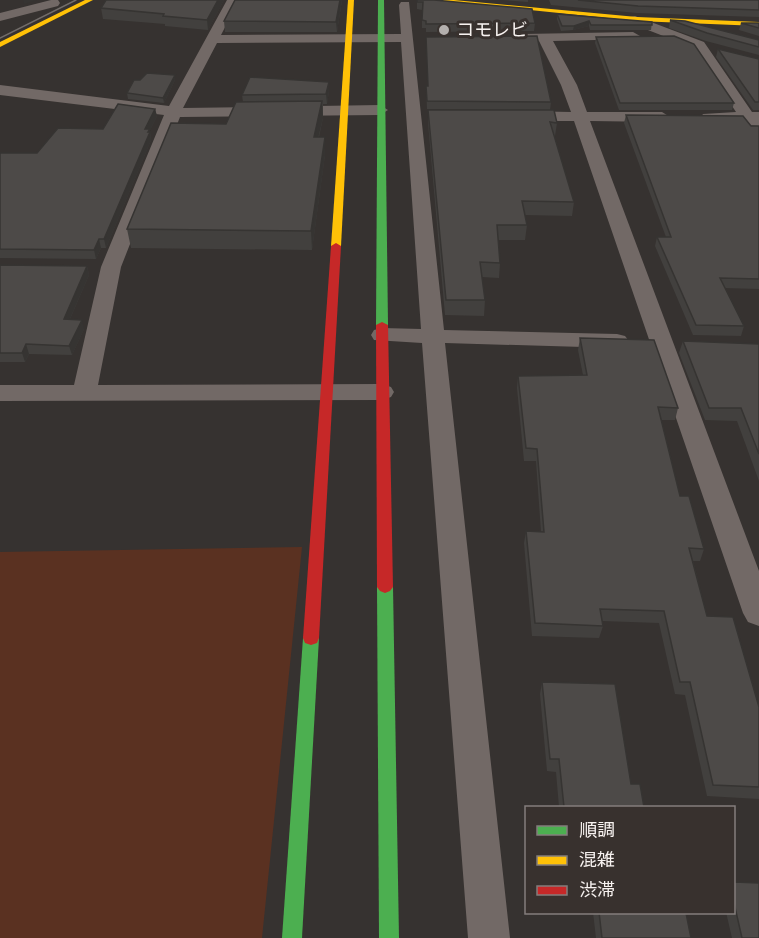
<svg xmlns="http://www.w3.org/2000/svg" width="759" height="938" viewBox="0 0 759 938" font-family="Inter,'Noto Sans JP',sans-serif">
<rect width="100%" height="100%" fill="#363230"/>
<path fill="#5a3121" d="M302,547L262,938H0V552Z"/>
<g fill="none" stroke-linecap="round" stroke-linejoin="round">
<g fill="#726966" fill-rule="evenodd">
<path d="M51,0H58L60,3L58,6L0,21V13Z"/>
<path d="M227,0H239L221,35L401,34L399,5L401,2H409L444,330L617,334L625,336L629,341L625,346L617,348L445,343L510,938H468L422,343L374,340L371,335L374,330L382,328L421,329L401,42L217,43L183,108L380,105L388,110L380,115L180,117L121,267L98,385L382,384L391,387L394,392L391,397L382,400L0,401V385H74L101,267L164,115L0,95V85L169,106Z"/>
<path d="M635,16L704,42L752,112H759V133L749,132L742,122L703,120L701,117L703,114L736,112L694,48L630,23L629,20L630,17Z"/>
<path d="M633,32L640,36L638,39L553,41L577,85L587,112H662L670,117L662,122L590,121L759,571V626L748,622L743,613L574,121H520L512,116L520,111L571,112L561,85L539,41L523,40L521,37L523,34Z"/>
</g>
<g fill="#4caf50" fill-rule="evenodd">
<path d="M378,0H384L388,325L382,328L376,325Z"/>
<path d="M385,581L390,583L393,587L399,938H379L377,587L380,583Z"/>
<path d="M311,631L317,633L319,638L302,938H282L303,638L305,633Z"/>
</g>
<g fill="#ffc107" fill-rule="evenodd">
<path d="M85,0H93L0,47V42Z"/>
<path d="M348,0H354L341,246L336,249L331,246Z"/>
<path d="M431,0H454L637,17L759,22V26L637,21Z"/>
</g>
<g fill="#c62828" fill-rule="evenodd">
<path d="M336,243L341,246L319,638L317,643L311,645L305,643L303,638L331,246Z"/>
<path d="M382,322L388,325L393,587L390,591L385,593L380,591L377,587L376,325Z"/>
</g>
<path stroke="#726d6a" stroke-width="1.5" d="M0,38L76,0"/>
</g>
<g fill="#42403e">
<path d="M106,0H224L208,30L165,26V24L103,19L101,8Z"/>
<path d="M342,0L337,32H225L224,21Z"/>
<path d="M417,0L535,23L534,31L426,32V28H422V10L417,9Z"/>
<path d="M502,0H528V2Z"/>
<path d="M549,0H759V17L637,13L551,5Z"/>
<path d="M557,14L652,22L651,30H590L589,26L573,30L561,31L557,19Z"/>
<path d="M670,20L759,40V55L706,41L669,28Z"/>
<path d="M741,23H759V36L739,30Z"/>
<path d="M596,37L734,103L732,110H619L595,43Z"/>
<path d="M718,49L759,59V110H753L716,57Z"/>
<path d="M175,80L164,103L128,99L127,93Z"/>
<path d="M426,86L551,102L550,110L427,109Z"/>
<path d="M329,91L327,104H323V118L319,137H325V155L312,250L131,248L127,229L226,124L243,102L242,95Z"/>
<path d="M155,109L157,116L150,130L151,140L106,248H101L96,259L0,258V153H37L103,129Z"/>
<path d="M428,110L557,123L555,136H554L574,202L572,216L525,215L527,225L525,240H498L500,263L499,278L482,277L485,300L484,316L445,315L428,123Z"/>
<path d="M626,115L759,126V289L724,288L744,326L741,336L693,335L655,246L657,237H666L624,123Z"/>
<path d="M0,265L87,266L89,275L70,319L84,329L72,355L29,354L25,362H0Z"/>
<path d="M580,338L678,408L675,420H661L680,496L704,549L700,561H693L707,616L759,707V799L707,796L685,695L675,694L659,623L602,621L603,626L599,638L532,636L524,543L526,531L541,532L536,461H524L517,388L518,376L583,375L578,350Z"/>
<path d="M683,341L759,344V481L737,421L705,420L679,353Z"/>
<path d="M542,682L631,784L644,807H559L556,772L547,771L540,694Z"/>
<path d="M734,882L759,938H732L726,912H734Z"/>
<path d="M593,912H664L691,938H596Z"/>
</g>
<g fill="#363432">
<path d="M23,0H37L24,4Z"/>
<path d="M218,0H224L208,30L207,20Z"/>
<path d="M340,0H342L337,32L336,22Z"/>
<path d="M589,21V26L573,30L574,26Z"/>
<path d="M175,75V80L164,103L163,98Z"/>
<path d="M329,82V91L327,104L326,94Z"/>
<path d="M322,101L323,118L314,155V137Z"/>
<path d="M155,109L157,116L150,130L151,140L106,248L104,239L145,129Z"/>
<path d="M325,137V155L312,250L311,231Z"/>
<path d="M99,239L101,248L96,259L94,250Z"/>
<path d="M87,266L89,275L66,328L64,319Z"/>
<path d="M82,320L84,329L72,355L69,346Z"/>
<path d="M26,344L29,354L25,362L22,353Z"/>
</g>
<g fill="#4d4a48" stroke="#363432" stroke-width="1.5">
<path d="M106,0H218L207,20L163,16L164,14L101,8Z"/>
<path d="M235,0H340L336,22L224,21Z"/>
<path d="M417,0H434L532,9L535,23L426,24V21L422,20L423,2H417Z"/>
<path d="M578,0H759V10L638,6Z"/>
<path d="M557,14L652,22V25H591L589,21L574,26H562Z"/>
<path d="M670,20L685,21L759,40V47L707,33Z"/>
<path d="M741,23H759V28Z"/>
<path d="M537,36L551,102L427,101L426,86H428L426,37Z"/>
<path d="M674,36L694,44L734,103H620L596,37Z"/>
<path d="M718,49L759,59V102H755Z"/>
<path d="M147,73L175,75L163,98L127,93L134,80H140Z"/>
<path d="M250,77L329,82L326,94L242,95Z"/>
<path d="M322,101L314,137H325L311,231L127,229L171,123L226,124L236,102Z"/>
<path d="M118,104L155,109L145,129H150L148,132H150L104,239H99L94,250L0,249V153H37L58,128L103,129Z"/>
<path d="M428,110H554L557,123L550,122L574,202L522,201L527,225H497L500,263L480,262L485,300H446Z"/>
<path d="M626,115L743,116L751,126H759V279L720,278L744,326L696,325L657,237H671Z"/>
<path d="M0,265L87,266L64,319L82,320L69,346L26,344L22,353H0Z"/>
<path d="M580,338L654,340L678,408L658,407L680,496H689L704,549L689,548L707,616L733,617L759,707V787L713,785L690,682H680L664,611L600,609L603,626L535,623L526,531L544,532L537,449L526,448L518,376L587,375Z"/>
<path d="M683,341L759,344V454L741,408H709Z"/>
<path d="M542,682L615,684L631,784H640L644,807H564L559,759H550Z"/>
<path d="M734,882L759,883V938H742L734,903Z"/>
<path d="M599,912L686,913L691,938H602Z"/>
</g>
<circle fill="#b3afad" stroke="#38312e" stroke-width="2" cx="444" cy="30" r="6"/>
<g text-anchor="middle" stroke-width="6" stroke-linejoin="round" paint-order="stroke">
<g font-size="18" fill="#f7f2f0" stroke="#38312e" text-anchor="start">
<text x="456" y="36">コモレビ</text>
</g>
</g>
<rect x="525" y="806" width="210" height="108" fill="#38312e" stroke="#847e7c" stroke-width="1.5"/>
<rect x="537" y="826" width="30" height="9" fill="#4caf50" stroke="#847e7c" stroke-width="1.5"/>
<text x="579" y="836" font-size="18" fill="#f7f2f0">順調</text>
<rect x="537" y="856" width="30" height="9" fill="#ffc107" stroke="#847e7c" stroke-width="1.5"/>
<text x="579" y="866" font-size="18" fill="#f7f2f0">混雑</text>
<rect x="537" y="886" width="30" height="9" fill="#c62828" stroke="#847e7c" stroke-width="1.5"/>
<text x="579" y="896" font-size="18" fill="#f7f2f0">渋滞</text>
</svg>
